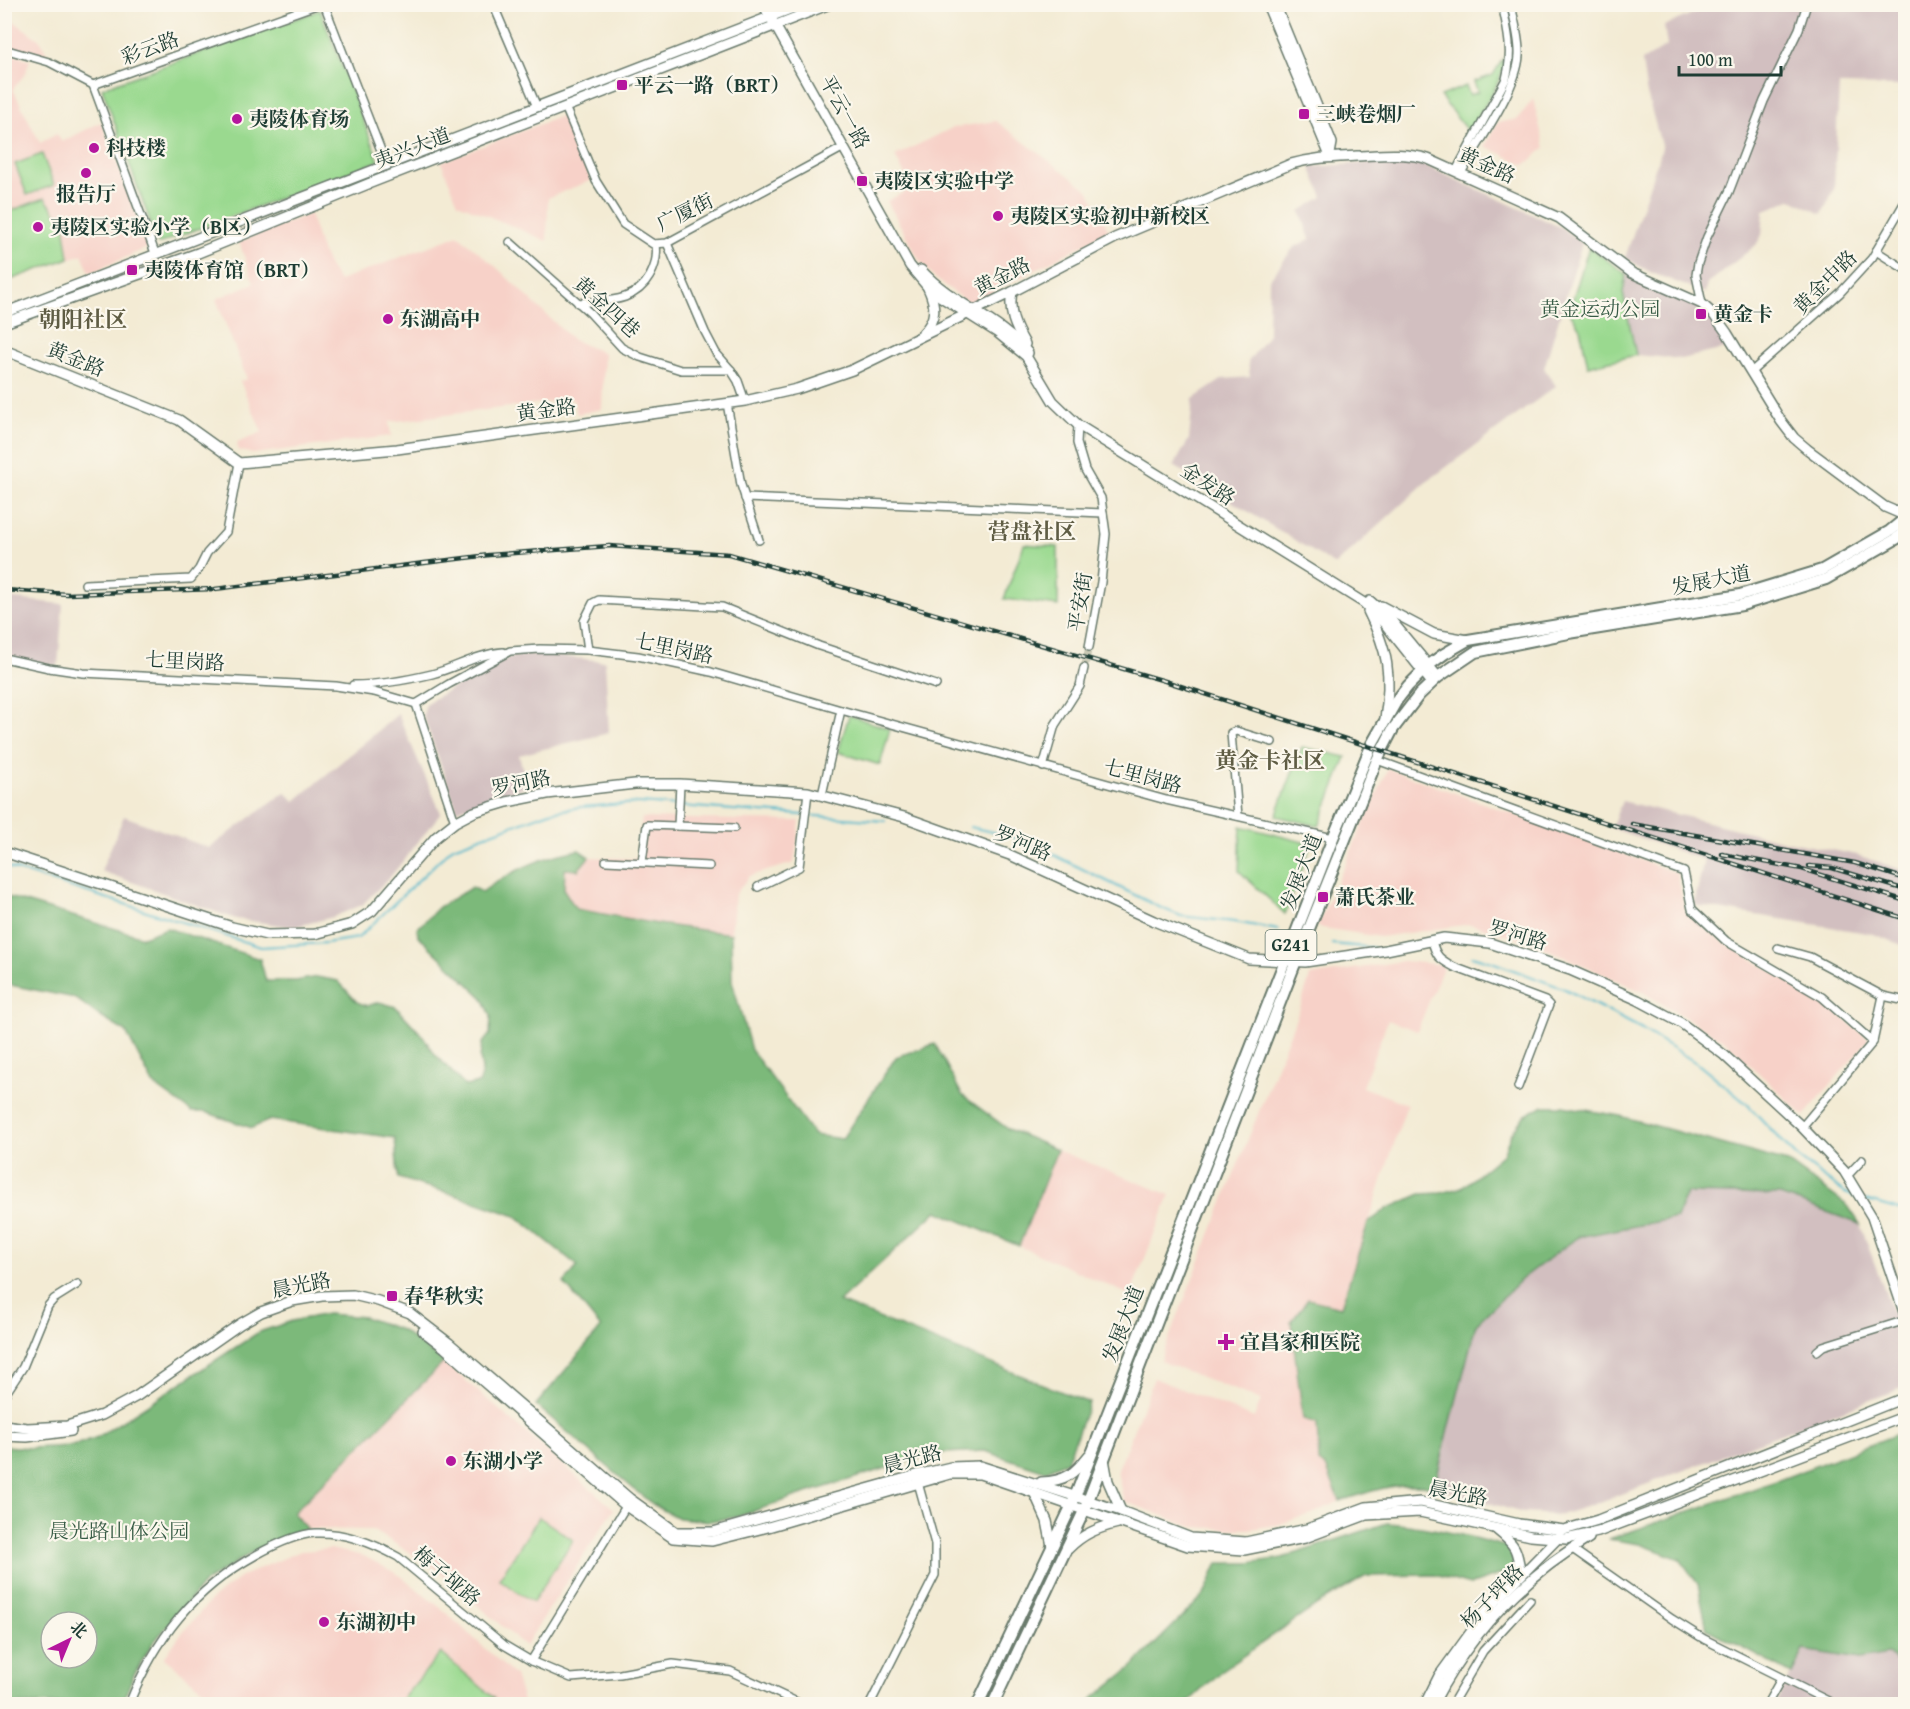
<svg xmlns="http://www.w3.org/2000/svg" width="1910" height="1709" viewBox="0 0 1910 1709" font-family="'Gentium Book Plus','Noto Serif SC',serif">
<rect width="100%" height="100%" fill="#fbf7ec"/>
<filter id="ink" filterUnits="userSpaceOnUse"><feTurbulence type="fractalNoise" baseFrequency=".0167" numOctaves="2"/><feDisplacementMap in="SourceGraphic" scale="12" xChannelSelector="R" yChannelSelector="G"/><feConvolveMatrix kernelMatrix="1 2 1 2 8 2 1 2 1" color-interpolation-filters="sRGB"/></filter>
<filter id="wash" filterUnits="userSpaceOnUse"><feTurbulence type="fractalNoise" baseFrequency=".008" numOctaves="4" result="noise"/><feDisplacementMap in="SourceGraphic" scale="24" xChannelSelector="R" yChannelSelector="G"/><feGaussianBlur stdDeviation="1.35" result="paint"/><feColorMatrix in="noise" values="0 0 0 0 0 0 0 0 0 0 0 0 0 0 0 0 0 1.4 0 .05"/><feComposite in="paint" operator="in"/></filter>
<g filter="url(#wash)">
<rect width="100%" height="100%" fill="#f3ebd4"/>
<g fill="#f7d1c8">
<path d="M4,5H9L12,20L41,41L49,59L5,45Z"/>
<path d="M5,52L30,60L25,74L13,89L40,143L57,134L62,142L101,122L149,247L90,273L82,254L5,283Z"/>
<path d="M1533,99L1545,148L1525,165L1485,146L1497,123L1518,119Z"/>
<path d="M564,115L592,180L548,198L547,241L458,203L441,162Z"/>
<path d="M996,121L1088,190L1109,231L970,304L936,279L919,260L887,201L912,188L895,156L952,128Z"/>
<path d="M310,214L320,247L329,267L339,281L458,235L495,266L573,340L604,353L602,409L577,414L573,399L389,422L391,436L253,454L238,450L237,443L262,432L240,381L247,379L216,299L254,283L239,242Z"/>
<path d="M1388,769L1677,873L1685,911L1718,939L1820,1000L1869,1039L1804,1116L1725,1041L1643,992L1531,942L1470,924L1380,937L1317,927Z"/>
<path d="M642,818L800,821L794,863L749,876L735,895L731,934L658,924L576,909L564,890L565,869L578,870L589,857L637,859Z"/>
<path d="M1403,961L1444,965L1417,1031L1388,1020L1362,1087L1407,1104L1341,1307L1317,1423L1319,1462L1326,1467L1340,1501L1317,1512L1277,1525L1250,1529H1228L1193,1527L1124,1501L1117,1472L1154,1378L1254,1418L1261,1400L1160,1361L1300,1008L1310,976Z"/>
<path d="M1057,1150L1170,1195L1130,1295L1019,1246Z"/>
<path d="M444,1362L614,1509L525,1646L436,1569L373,1530L307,1529L293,1513Z"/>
<path d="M330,1549L364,1556L401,1576L442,1609L515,1676L523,1701L520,1704H221L164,1658L180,1635L214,1597L242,1576L301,1551Z"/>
</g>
<g fill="#d2bfc0">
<path d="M1706,5H1905V86L1839,85L1834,189L1822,214L1791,199L1764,211L1762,235L1756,245L1707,284L1705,293L1652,273L1625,258L1662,148L1646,90L1642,61L1667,46L1664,26L1707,7Z"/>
<path d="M1413,160L1562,228L1582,243L1544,368L1556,386L1425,483L1335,565L1174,466L1189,439L1193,399L1223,379L1250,377L1248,362L1268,335L1269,280L1294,247L1310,239L1300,211L1323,197L1310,167Z"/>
<path d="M1626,274L1647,286L1698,307L1712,320L1729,348L1681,359L1636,355L1623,293Z"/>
<path d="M4,598L63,604L58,666L5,656Z"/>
<path d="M535,654L605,661L609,733L519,755L527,786L457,810L423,715L426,703L507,658Z"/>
<path d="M398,714L441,813L391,876L362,905L333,917L294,927L236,919L101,871L124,816L209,848L285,792L295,801Z"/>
<path d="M1622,801L1785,841L1857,855L1905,871V946L1873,934L1694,905L1704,860L1611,828Z"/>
<path d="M1687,1193L1780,1195L1860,1224L1905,1346V1387L1589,1506L1560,1515L1523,1513L1434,1487L1476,1324L1523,1278L1578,1237L1676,1218Z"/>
<path d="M1804,1649L1860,1659L1888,1654L1905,1669V1704H1776Z"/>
</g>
<g fill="#9ad98f" stroke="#5c8b62" stroke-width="1.5">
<path d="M320,10L379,161L158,244L102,88Z"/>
<path d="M1504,57C1506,79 1479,113 1468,132L1440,96L1466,86L1470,95L1478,92L1474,82L1493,75Z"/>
<path d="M42,154L54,185L27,195L15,164Z"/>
<path d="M45,198L64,224L69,258L5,282V213Z"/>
<path d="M1589,247L1626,274L1623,293L1636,355L1588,366L1580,328L1569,311Z"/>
<path d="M1024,544L1058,547V606L1004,599Z"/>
<path d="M849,715L890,729L880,765L838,752Z"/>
<path d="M1302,747L1346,757L1319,826L1276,816Z"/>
<path d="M1241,826L1311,844L1285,914L1239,871Z"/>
<path d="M539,1517L573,1540L533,1602L499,1579Z"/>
<path d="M441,1653L494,1698L489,1704H398Z"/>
</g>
<g fill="#7bb97a" stroke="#4d7b57" stroke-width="1.5" fill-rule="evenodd">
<path d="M579,850L589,857L578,870L565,869L564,890L576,909L658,924L731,934L732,981L751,1050L814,1135L842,1139L896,1057L935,1044L962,1095L1008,1129L1057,1150L1019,1246L937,1211L839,1302L1089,1403L1067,1461L1045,1471L985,1451L944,1453L906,1462L797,1496L737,1517L710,1521L678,1518L654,1505L636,1491L536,1405L601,1328L564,1283L578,1266L516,1216L455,1195L398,1178L395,1138L270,1120L252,1128L205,1112H192L153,1084L126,1032L101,1017L75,998L5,984V896L143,937L167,928L260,959L266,981H296L317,977L338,981L357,1002L367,1006L379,1002L396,1007L423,1036L434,1053L465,1086L480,1083L482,1069L480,1058L482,1044L490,1034L491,1016L483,998L418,936L417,929L439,907L472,887L482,892C511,871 543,856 579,850Z"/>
<path d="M1542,1106H1563L1620,1116L1787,1162L1848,1206L1860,1224L1780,1195L1687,1193L1676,1218L1578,1237L1523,1278L1476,1324L1434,1487C1401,1480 1371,1491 1340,1501L1326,1467L1319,1462L1317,1423L1303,1419L1291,1322L1308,1299L1341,1307L1368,1223L1387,1209L1421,1194L1441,1193L1463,1187L1503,1154L1511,1134L1524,1116Z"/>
<path d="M327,1314L364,1317L401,1330L444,1362L293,1513L307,1529L287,1536L251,1553L205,1582L152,1644L133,1676L122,1704H98L91,1702L89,1704H5V1446L29,1448L72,1446L98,1437L259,1332L292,1321ZM51,1622H87V1658H51Z"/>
<path d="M1905,1431V1669L1888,1654L1860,1659L1804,1650L1792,1674L1707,1629L1698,1584L1680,1559L1640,1544L1609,1539L1779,1480Z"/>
<path d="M1387,1523C1429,1526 1470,1536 1510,1548L1516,1569L1470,1585L1435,1575L1366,1576L1319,1604L1224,1669L1186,1704H1086L1131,1668L1204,1595L1218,1563H1249L1282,1558Z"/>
</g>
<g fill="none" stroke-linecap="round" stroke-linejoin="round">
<g stroke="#4eb7cb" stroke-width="2">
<path d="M970,827L1001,834L1028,842L1159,907L1181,916L1235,922L1278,930"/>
<path d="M4,866L261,947L326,943L358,938L453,847L550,812L581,807L639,803L885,821"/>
<path d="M1332,944L1375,948"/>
<path d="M1472,956L1492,962L1565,989L1642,1029L1698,1064L1747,1104L1797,1157L1845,1193L1857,1197"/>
<path d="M1865,1200L1899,1210H1906"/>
</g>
</g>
</g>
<g filter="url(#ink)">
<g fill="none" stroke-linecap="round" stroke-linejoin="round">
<path stroke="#c9c8b4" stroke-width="7" stroke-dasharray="7 3.5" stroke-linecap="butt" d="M1084,668L1089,647"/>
<g stroke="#697a6c" stroke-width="10">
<g id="minor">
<path d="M324,4L387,166"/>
<path d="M493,4L537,107"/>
<path d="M4,49L49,62L93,85L155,253"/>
<path d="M93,85L319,4"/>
<path d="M566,109L596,181L623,224L653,244L667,243L844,147"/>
<path d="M1456,171L1506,79C1513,53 1508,31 1502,4"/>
<path d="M1461,173C1478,143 1517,89 1519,56C1520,39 1514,21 1511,4"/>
<path d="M510,242L590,313L622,348L640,357L681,370H731"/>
<path d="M667,243L705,332L716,353L731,370L738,381L745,401"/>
<path d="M1876,251L1906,270"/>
<path d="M578,303C593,301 611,302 625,297C647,289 659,267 656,244"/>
<path d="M1702,304L1696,275L1698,263L1707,237L1729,192L1764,101L1799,29L1807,4"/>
<path d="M1751,372L1840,293L1872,258L1906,200"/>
<path d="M727,403L741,485L759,540"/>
<path d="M1078,425L1077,443L1085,470L1101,498L1106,534L1101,582L1089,647"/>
<path d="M745,498L1103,513"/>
<path d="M85,584L191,579L199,569L207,553L226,532L239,463"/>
<path d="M588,650L584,621L593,603L599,600L722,607L819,646L936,685"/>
<path d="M4,658L49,668L83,673L336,686L374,692L416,704L449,684L510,651L540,649L588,650L638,656L711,672L841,710L1166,800L1333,838"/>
<path d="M353,685C379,685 407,680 432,674C456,668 477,654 503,652"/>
<path d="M416,704L455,822"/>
<path d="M1377,760L1684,872L1692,909L1726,941L1822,997L1873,1042"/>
<path d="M1043,767L1055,725L1080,686L1084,668"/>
<path d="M822,795L841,710"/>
<path d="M1238,816L1231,733L1236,731L1272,742"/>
<path d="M678,826L680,784"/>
<path d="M606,861L709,866"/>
<path d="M642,862L647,825L734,828"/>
<path d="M758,887L799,867L808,792"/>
<path d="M1432,941C1436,957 1440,959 1454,967L1545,1001L1549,1005L1518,1087"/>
<path d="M1778,948L1810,957L1883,996L1906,1001"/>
<path d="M1802,1127L1873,1042L1883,996"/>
<path d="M1847,1176L1862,1160"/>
<path d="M1817,1351L1823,1346L1906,1320"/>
<path d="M4,1396L23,1367L48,1306L54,1299L78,1284"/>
<path d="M1571,1548L1672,1619L1704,1639L1834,1704"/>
<path d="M531,1661L628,1503"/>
<path d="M129,1704C155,1639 194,1589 256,1555C274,1545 296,1534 316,1533C346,1532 373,1543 398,1557L504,1645L531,1661L571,1678L620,1674L673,1664L730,1671L801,1704"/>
<path d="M870,1704L935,1575V1544L917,1479"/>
<path d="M1452,1704L1483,1651L1530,1600"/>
<path d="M1767,1704L1781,1679"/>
</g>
</g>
<g stroke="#697a6c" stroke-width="12">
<g id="major">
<path d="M763,4L910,266L927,286L941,297L998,333L1026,356L1053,401L1078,425L1364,603L1385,624L1432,683"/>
<path d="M1267,4L1330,156"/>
<path d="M1275,4L1332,143L1330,154"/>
<path d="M921,270C952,304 998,318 1028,353"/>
<path d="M1012,292C1008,312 1015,327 1025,344"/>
<path d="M4,313C269,208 537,109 803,4"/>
<path d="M4,323L198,253L368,184L830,4"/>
<path d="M923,333C937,319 936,305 928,288"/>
<path d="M4,350L179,420L239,463L397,449L745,401L797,389L852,370L1012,292L1115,238L1291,164C1317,157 1331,158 1357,156C1381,155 1404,152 1428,159L1559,218L1632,273L1702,304L1714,315L1727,333L1781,421L1794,438L1807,449L1885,507L1906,516"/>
<path d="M1370,601L1391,620L1438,677"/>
<path d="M1381,606L1434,634L1468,640"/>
<path d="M1368,611C1388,651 1392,674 1385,719"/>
<path d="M4,852L232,927L267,935L315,934L352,924L372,911L436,837L455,822L474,812L507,802L547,794L635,784H680L808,792L904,817L1010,855L1154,921L1249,959L1305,962L1386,950L1444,938L1490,943L1570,970L1638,1000L1681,1023L1724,1055L1802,1127L1844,1171L1872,1217L1906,1318"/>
<path d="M423,1331L445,1348L626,1506L673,1538L712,1541L768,1527L950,1474H980L1188,1546L1244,1550L1305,1538L1366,1515L1420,1512L1531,1536L1566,1539L1598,1532L1906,1416"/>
<path d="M4,1425L27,1428L67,1426L102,1415L137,1396L240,1324L261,1312L292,1301L322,1296L353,1295L378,1301L410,1313L449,1343L630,1499L676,1532H713L917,1475L951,1467L980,1466L1121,1511L1191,1538L1246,1542L1307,1529L1366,1507L1421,1502L1519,1524L1564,1530L1598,1520L1906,1397"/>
<path d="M4,1436L27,1437L71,1431"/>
<path d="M1104,1459L1108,1481L1121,1511"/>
<path d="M1041,1482C1066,1481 1074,1474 1089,1455"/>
<path d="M1034,1492L1047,1521L1052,1546"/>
<path d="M1497,1530C1517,1546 1517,1550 1521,1575"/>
<path d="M1068,1549C1083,1534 1097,1528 1118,1523"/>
<path d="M1425,1704L1439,1676L1487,1610L1559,1537"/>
<path d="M1433,1704C1469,1635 1522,1578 1589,1538"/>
</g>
</g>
<g stroke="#697a6c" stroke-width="14">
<g id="highway">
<path d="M978,1704L1071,1507L1333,838L1372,744L1397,700L1408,686L1429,665L1444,654L1468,640L1740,595L1822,570L1890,531L1906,518"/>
<path d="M993,1704L1084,1511L1296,961L1377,760L1393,729L1419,695L1438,677L1475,652L1569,633L1742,605L1826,579L1896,539L1906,531"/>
</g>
</g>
<use href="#minor" stroke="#fff" stroke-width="7"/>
<use href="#major" stroke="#fff" stroke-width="9"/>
<use href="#highway" stroke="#fff" stroke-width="10"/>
<g stroke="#1f3d34" stroke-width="4.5">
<g id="rail">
<path d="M4,590L68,594L215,589L489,555L609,546L729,554L1165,681L1906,919"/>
<path d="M1632,824L1855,863L1906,879"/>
<path d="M1722,854L1802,869L1906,901"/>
<path d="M1809,866L1832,868L1906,890"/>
</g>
</g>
<use href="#rail" stroke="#fbf7ec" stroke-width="2" stroke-dasharray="7" stroke-linecap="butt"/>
</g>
</g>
<g fill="#b5179e" stroke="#fbf7ec" stroke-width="2">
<rect x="616" y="79" width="12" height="12" rx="3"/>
<rect x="1298" y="108" width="12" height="12" rx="3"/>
<circle cx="237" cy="119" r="6"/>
<circle cx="94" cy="148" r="6"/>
<circle cx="86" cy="173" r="6"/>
<rect x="856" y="175" width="12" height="12" rx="3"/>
<circle cx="998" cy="216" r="6"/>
<circle cx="38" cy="227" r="6"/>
<rect x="126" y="264" width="12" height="12" rx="3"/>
<rect x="1695" y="308" width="12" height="12" rx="3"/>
<circle cx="388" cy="319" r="6"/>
<rect x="1317" y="891" width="12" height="12" rx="3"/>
<rect x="386" y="1290" width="12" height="12" rx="3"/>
<path d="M1223 1333h6v6h6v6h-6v6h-6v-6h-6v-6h6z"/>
<circle cx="451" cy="1461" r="6"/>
<circle cx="324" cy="1622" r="6"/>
</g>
<g text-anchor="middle" stroke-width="4.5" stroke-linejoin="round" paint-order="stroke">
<rect fill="#fbf7ec" stroke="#61756b" stroke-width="1.5" x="1265.5" y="930" width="51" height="30" rx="4.5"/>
<g font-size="18" font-weight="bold" fill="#1f3d34">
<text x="1291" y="951">G241</text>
</g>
<g font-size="20" fill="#1f3d34" stroke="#fbf7ec">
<text transform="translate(150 48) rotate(-20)" y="7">彩云路</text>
<text transform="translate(845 112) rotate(61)" y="7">平云一路</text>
<text transform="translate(412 148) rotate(-21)" y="7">夷兴大道</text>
<text transform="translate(1487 165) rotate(24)" y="7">黄金路</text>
<text transform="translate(685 212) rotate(-26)" y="7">广厦街</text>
<text transform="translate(1002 276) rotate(-27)" y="7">黄金路</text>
<text transform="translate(1825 282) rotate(-45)" y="7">黄金中路</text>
<text transform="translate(607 307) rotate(42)" y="7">黄金四巷</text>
<text transform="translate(76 359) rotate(22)" y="7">黄金路</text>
<text transform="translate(546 410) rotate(-8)" y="7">黄金路</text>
<text transform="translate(1208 484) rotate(33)" y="7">金发路</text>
<text transform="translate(1711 580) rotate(-11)" y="7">发展大道</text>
<text transform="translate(1080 602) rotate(-81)" y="7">平安街</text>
<text transform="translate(674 648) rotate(12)" y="7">七里岗路</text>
<text transform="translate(185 661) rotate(3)" y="7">七里岗路</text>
<text transform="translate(1143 776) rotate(15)" y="7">七里岗路</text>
<text transform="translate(521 783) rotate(-12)" y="7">罗河路</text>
<text transform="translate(1023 843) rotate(23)" y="7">罗河路</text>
<text transform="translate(1301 872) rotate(-69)" y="7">发展大道</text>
<text transform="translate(1518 935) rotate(16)" y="7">罗河路</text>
<text transform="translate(301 1285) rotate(-11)" y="7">晨光路</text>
<text transform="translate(1123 1324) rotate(-69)" y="7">发展大道</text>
<text transform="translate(912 1459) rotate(-14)" y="7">晨光路</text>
<text transform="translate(1458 1493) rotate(11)" y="7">晨光路</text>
<text transform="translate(447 1576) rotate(40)" y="7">梅子垭路</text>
<text transform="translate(1492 1596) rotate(-46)" y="7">杨子坪路</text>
</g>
<g font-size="20" font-weight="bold" fill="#1f3d34" stroke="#fbf7ec" text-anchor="start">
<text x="634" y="92">平云一路（BRT）</text>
<text x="1316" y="121">三峡卷烟厂</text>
<text x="249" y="126">夷陵体育场</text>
<text x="106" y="155">科技楼</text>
<text x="874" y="188">夷陵区实验中学</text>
<text x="86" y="201" text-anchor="middle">报告厅</text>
<text x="1010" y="223">夷陵区实验初中新校区</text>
<text x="50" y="234">夷陵区实验小学（B区）</text>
<text x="144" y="277">夷陵体育馆（BRT）</text>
<text x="1713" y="321">黄金卡</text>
<text x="400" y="326">东湖高中</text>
<text x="1335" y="904">萧氏茶业</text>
<text x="404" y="1303">春华秋实</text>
<text x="1240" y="1349">宜昌家和医院</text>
<text x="463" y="1468">东湖小学</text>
<text x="336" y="1629">东湖初中</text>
</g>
<g font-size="20" fill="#385c46" stroke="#fbf7ec">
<text x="1600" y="316">黄金运动公园</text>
<text x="119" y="1538">晨光路山体公园</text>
</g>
<g font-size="22" font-weight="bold" fill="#5f5d44" stroke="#fbf7ec">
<text x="83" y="327">朝阳社区</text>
<text x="1032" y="539">营盘社区</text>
<text x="1270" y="768">黄金卡社区</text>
</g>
</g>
<rect width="1910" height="1709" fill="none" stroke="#fbf7ec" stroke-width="24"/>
<g transform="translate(69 1640) rotate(43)"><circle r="28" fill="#fbf7ec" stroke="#a3ada2" stroke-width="1.5"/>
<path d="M0-4.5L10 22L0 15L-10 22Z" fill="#b5179e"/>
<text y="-9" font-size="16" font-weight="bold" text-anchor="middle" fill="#1f3d34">北</text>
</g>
<path d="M1679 66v9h102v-9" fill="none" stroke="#1f3d34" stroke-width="3"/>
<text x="1688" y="66" font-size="18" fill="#1f3d34" stroke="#fbf7ec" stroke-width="4.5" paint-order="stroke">100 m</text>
</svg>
